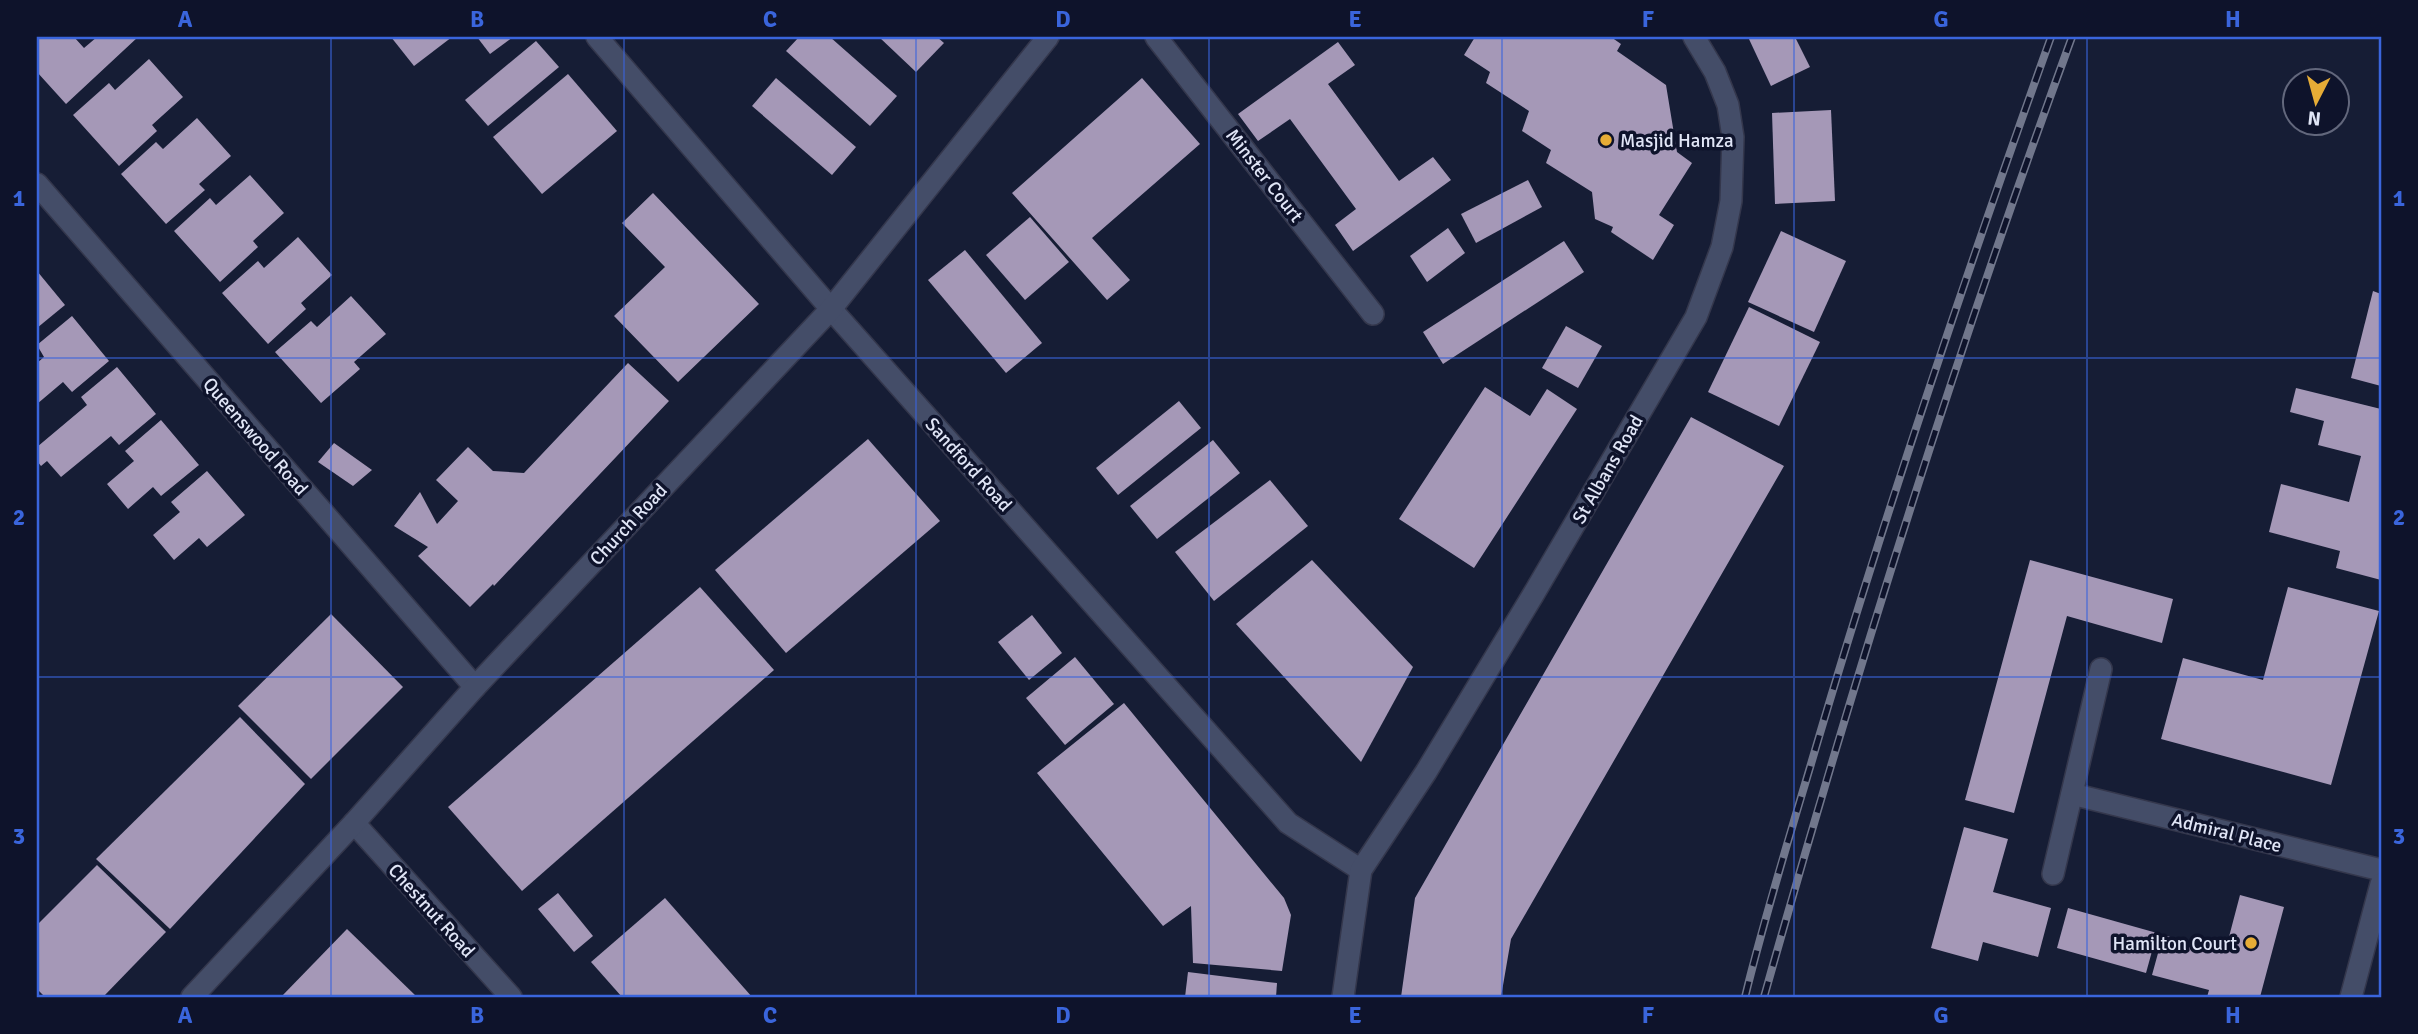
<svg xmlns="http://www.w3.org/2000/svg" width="2418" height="1034" viewBox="0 0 2418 1034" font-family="Signika,sans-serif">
<rect width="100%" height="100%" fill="#161d35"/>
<g fill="#a598b7">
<path d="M37,37H74L84,48L97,37H138L66,104L37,72Z"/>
<path d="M391,37H452L414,66Z"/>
<path d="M477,37H513L490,54Z"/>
<path d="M799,37H830L897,96L870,126L786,51Z"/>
<path d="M879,37H937L944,43L916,72Z"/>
<path d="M1475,37H1611L1621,44L1617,51L1666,85L1677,152L1692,163L1659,215L1674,225L1653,260L1611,232L1613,227L1595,219L1592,192L1546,163L1551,150L1522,131L1529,111L1486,83L1490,72L1464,55Z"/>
<path d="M1748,37H1795L1810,67L1771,86Z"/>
<path d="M536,41L559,67L488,126L465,100Z"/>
<path d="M1338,42L1355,65L1328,84L1399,181L1433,157L1451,180L1353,251L1335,225L1356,209L1290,119L1258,141L1238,114Z"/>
<path d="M149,59L183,97L152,125L157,131L119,166L73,115L109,83L115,90Z"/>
<path d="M568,74L617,131L542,194L493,137Z"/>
<path d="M776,78L856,147L832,175L752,106Z"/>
<path d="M1142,78L1200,144L1092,238L1130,280L1107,300L1012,193Z"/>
<path d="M1831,110L1835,201L1775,204L1772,113Z"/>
<path d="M197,118L231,156L199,184L205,190L166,224L121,174L156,142L163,149Z"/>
<path d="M250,175L284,213L253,241L258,247L220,282L174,231L210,198L216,205Z"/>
<path d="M1528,180L1542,207L1476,243L1461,214Z"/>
<path d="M653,193L759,304L678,382L614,316L665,267L622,223Z"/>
<path d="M1030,217L1069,262L1025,300L986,255Z"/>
<path d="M1448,228L1465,253L1427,282L1410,256Z"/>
<path d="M1781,231L1846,261L1814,332L1748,302Z"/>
<path d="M298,237L332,275L301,303L306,309L268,344L222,293L258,261L264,268Z"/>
<path d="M1564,241L1584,272L1443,364L1423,332Z"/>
<path d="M965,250L1042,343L1006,373L928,280Z"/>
<path d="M37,271L65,305L37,328Z"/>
<path d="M2373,291L2381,294V386L2351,378Z"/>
<path d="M351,296L386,334L354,362L360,369L321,403L275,352L311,321L317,327Z"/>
<path d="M1749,307L1820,342L1779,426L1708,392Z"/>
<path d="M72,316L109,361L72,392L63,382L37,404V363L44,357L37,345Z"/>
<path d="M1566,326L1602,346L1578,388L1542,368Z"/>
<path d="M628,363L669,401L494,586L493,584L470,607L418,556L428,547L394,526L420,492L437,524L458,501L436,480L468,447L493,471L524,473Z"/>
<path d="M117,367L156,414L119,445L111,436L61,477L47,461L41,466L37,461V447L87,405L81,397Z"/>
<path d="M1485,387L1530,416L1547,389L1577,409L1474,568L1399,519Z"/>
<path d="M2296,388L2381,409V580L2336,568L2340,551L2269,532L2281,484L2349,502L2361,456L2318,445L2324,421L2290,412Z"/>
<path d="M1179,401L1201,428L1118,495L1096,468Z"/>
<path d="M1691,417L1784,466L1511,939L1501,997H1401L1415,898Z"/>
<path d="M161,420L199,465L161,496L153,487L128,509L107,484L134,461L125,451Z"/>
<path d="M868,439L940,521L786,653L715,570Z"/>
<path d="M1213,440L1240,473L1157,539L1130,506Z"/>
<path d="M334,443L372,470L353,486L318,462Z"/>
<path d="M207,471L245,515L207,547L199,538L174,560L153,535L180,512L171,502Z"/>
<path d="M1270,480L1308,526L1214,601L1175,552Z"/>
<path d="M1312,560L1413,667L1361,762L1236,624Z"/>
<path d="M2030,560L2173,599L2162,643L2067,616L2014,813L1965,800Z"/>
<path d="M700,587L774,670L522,891L448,807Z"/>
<path d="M2288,587L2379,611L2331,785L2161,739L2183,658L2263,680Z"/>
<path d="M331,614L403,687L311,779L238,706Z"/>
<path d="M1032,615L1062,653L1029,680L998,642Z"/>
<path d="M1075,657L1114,704L1065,745L1026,698Z"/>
<path d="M1124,703L1284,898L1291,915L1282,971L1193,963L1191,906L1163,926L1037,773Z"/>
<path d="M240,717L305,784L170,929L96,859Z"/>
<path d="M1964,827L2008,839L1993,892L2051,908L2038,957L1983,942L1978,961L1931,948Z"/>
<path d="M97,865L166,932L103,997H45L37,989V925Z"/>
<path d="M558,893L593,936L574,952L538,909Z"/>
<path d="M2240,895L2284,907L2260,997H2207L2209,990L2152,975L2163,935L2225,952Z"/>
<path d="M665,898L752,997H622L591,962Z"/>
<path d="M2068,908L2157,933L2146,973L2057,948Z"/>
<path d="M347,929L417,997H281Z"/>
<path d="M1188,972L1277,983L1276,997H1185Z"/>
</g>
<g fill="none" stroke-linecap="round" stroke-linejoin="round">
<g stroke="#34374c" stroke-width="24">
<g id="minor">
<path d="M597,37L831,309L1288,823L1361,870"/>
<path d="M1156,37L1373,314"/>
<path d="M37,184L475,687"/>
<path d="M2072,794L2381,870"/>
<path d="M354,823L511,997"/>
<path d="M2053,874L2101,669"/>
<path d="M192,997L354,823L475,687L831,309L1048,37"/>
<path d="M1343,997L1361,870L1426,772L1533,595L1696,317L1722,247L1731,201L1733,137L1728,105L1715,72L1694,37"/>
<path d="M2351,997L2381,884"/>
</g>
</g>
<use href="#minor" stroke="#444d68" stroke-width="21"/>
<g stroke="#71778c" stroke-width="8">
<g id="rail">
<path d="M1745,997C1764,919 1788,841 1811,764C1883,518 1965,277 2051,37"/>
<path d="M1764,997C1855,674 1956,352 2072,37"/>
</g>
</g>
<use href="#rail" stroke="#0e132b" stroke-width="5" stroke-dasharray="16" stroke-linecap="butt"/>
</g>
<path fill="none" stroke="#3a65dc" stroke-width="2" stroke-opacity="0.55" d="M331,37V997M624,37V997M916,37V997M1209,37V997M1502,37V997M1794,37V997M2087,37V997M37,358H2381M37,677H2381"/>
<g fill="#e6ac36" stroke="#0e132b" stroke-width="2.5">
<circle cx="1606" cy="140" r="7"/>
<circle cx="2251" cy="943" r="7"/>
</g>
<g text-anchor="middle" stroke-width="7" stroke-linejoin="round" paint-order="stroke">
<g font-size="19" fill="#e0e5f6" stroke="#0e132b" text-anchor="start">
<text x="1620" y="147">Masjid Hamza</text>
<text x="2237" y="950" text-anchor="end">Hamilton Court</text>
</g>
<g font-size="19" fill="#e0e5f6" stroke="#0e132b">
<text transform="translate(1265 175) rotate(52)" y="7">Minster Court</text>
<text transform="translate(256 436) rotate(49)" y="7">Queenswood Road</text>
<text transform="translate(969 464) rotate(48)" y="7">Sandford Road</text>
<text transform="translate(1607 469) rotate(-60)" y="7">St Albans Road</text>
<text transform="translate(628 524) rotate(-47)" y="7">Church Road</text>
<text transform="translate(2227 832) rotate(14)" y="7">Admiral Place</text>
<text transform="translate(432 910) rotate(48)" y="7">Chestnut Road</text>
</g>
</g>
<rect width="2418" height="1034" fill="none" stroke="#0e132b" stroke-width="77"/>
<g transform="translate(2316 102) rotate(186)"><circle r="33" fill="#0e132b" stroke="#62677c" stroke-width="2"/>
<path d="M0-5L12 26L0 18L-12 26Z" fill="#e6ac36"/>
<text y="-10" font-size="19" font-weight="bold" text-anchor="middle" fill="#e0e5f6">N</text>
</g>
<rect x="38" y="38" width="2342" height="958" fill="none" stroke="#3a65dc" stroke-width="2.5"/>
<g font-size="23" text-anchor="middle" font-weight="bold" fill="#3a65dc">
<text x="185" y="27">A</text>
<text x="477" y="27">B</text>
<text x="770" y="27">C</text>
<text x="1063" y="27">D</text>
<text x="1355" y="27">E</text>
<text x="1648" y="27">F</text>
<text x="1941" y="27">G</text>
<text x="2233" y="27">H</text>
<text x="19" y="206">1</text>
<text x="2399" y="206">1</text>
<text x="19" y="525">2</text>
<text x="2399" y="525">2</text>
<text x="19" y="844">3</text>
<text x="2399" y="844">3</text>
<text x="185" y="1023">A</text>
<text x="477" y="1023">B</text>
<text x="770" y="1023">C</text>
<text x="1063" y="1023">D</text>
<text x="1355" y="1023">E</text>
<text x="1648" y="1023">F</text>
<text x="1941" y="1023">G</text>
<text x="2233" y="1023">H</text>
</g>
</svg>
